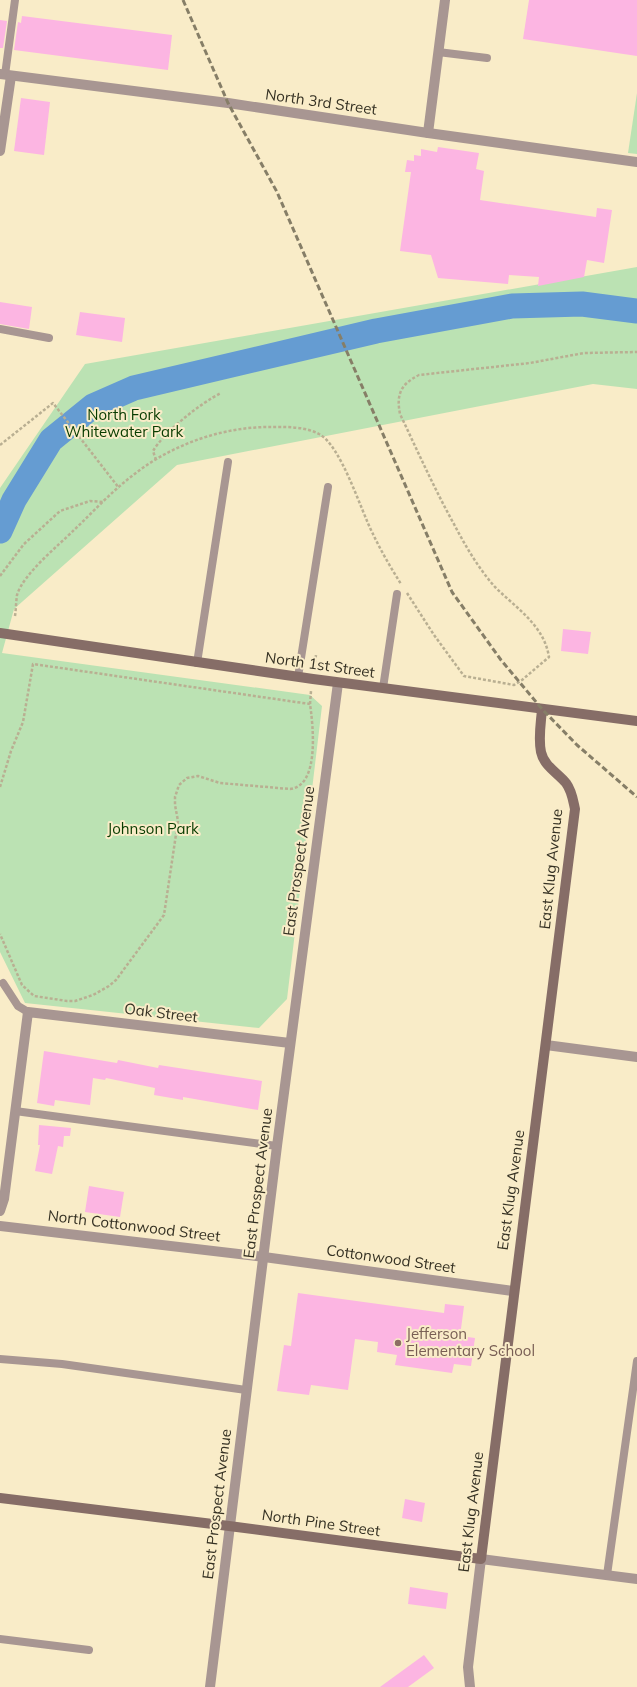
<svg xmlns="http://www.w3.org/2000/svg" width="637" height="1687" viewBox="0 0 637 1687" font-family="Mulish,sans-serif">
<rect width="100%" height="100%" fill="#f9ecc8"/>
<g fill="#bbe2b3">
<path d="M637,93V154L628,153Z"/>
<path d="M637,267V389L593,384L177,465L14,609L2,653L310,695L322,706L287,999L259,1028L25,1003L0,952V488L85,364Z"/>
</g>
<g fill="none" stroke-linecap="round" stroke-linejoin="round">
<path stroke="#659cd2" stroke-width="25" d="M0,531L14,500L51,440L93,406L134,388L376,331L512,306L582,304L637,311"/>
</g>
<g fill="#fcb5e2">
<path d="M529,0H637V56L523,39Z"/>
<path d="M22,16L172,35L168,70L14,50L18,22L21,23Z"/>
<path d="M0,20L7,21L3,48H0Z"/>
<path d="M21,98L50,102L44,155L14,151Z"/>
<path d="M438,147L479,153L476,169L484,171L480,200L596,217L597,208L612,210L604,263L587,260L584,277L538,286L539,277L509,275L508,284L438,278L431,255L400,251L411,172H405L407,160L414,161V155L421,156V149L437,152Z"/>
<path d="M0,302L32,307L29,329L0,324Z"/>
<path d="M80,312L125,318L122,342L76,335Z"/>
<path d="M563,629L591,632L588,654L561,651Z"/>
<path d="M44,1051L117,1063L118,1060L158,1068L159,1065L262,1081L258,1110L183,1097V1100L154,1095L155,1088L106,1078L105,1080L93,1078L90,1105L55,1100L54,1106L37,1103Z"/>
<path d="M39,1125L71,1128L70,1136H64L63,1147L58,1146L52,1174L35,1171L40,1145H38Z"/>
<path d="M89,1186L124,1192L120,1217L85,1212Z"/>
<path d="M298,1293L444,1313L445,1304L464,1306L460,1336L475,1338L471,1366L454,1364L452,1373L395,1365L397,1355L377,1352L378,1342L355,1339L348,1390L311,1385L309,1395L277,1391L284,1345L291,1346Z"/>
<path d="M405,1499L425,1503L422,1522L402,1518Z"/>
<path d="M410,1587L448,1593L446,1609L408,1604Z"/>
<path d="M424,1655L434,1668L408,1687H380Z"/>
</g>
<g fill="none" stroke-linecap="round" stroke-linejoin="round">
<g stroke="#b9af92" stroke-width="2.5" stroke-dasharray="3 2" stroke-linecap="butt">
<path d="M0,445L53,403L119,488"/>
<path d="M156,460L153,451C165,431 201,403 221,393"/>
<path d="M0,576L24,544L60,511L90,501L103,502"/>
<path d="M407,593L434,635L464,676L514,685L522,680L549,657C544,625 516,608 495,587C479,569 466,547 455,526C435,490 418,452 400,414C396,394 401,384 419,375L530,363L584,353L637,352"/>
<path d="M15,616C16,609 16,602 17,595C23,574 58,546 74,530C93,512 111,492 132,476C169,446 220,427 269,427C285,427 304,426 319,434C341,445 361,511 373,534C381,551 391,568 401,584"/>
<path d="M314,668L316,655"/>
<path d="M310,704L311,691"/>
<path d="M0,787L11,751L23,722L33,664L310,704C313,725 320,786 290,789L220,783L198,776L187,778L179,785L175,797V805L178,821L164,915L116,980L109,986L93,995L75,1001H67L34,996L22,985L0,934"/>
</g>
<g stroke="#a89692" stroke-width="8">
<path d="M438,52L487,58"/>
<path d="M5,75L15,0"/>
<path d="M0,329L49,338"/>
<path d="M197,663L228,462"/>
<path d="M298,677L328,487"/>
<path d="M383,688L397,594"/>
<path d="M3,983L18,1006L28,1012"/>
<path d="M15,1111L277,1146"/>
<path d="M0,1359L62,1364L246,1390"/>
<path d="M607,1575L637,1361"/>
<path d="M0,1639L89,1650"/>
</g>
<g stroke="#a89692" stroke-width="10">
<path d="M0,74L228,103L428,133L637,162"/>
<path d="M428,133L445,0"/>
<path d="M0,151L11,76"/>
<path d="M546,1045L637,1057"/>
<path d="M0,1211L4,1199L28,1012L290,1043"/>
<path d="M0,1226L264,1257L513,1291"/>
<path d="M210,1687L277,1146L338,683"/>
<path d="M470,1687L468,1667L481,1559L637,1579"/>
</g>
<g stroke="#866d67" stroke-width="10">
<path d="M0,633L313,679L637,721"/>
<path d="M0,1498L229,1526L481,1559C511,1309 543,1059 575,809C573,800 572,791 566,783C558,773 544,766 541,752C538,738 541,723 542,709"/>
</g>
<path stroke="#867e67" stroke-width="3" stroke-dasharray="6 3" stroke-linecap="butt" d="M183,0L228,103L277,192L452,592L501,660L542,709L577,745L637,797"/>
</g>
<circle fill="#8d6e63" stroke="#f9ecc8" stroke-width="1.5" cx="398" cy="1343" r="4"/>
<g text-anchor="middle" stroke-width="4" stroke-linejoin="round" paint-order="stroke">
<g font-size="15" fill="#353123" stroke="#f9ecc8">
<text transform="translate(321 102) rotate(8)" y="5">North 3rd Street</text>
<text transform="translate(320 665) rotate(8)" y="5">North 1st Street</text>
<text transform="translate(299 861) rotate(-82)" y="5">East Prospect Avenue</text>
<text transform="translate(551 869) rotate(-84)" y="5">East Klug Avenue</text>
<text transform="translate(161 1013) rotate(7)" y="5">Oak Street</text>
<text transform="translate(258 1183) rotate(-83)" y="5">East Prospect Avenue</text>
<text transform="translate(511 1190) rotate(-82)" y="5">East Klug Avenue</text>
<text transform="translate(134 1226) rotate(7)" y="5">North Cottonwood Street</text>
<text transform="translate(391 1259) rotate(8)" y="5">Cottonwood Street</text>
<text transform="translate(217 1504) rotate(-83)" y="5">East Prospect Avenue</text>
<text transform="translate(471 1512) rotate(-83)" y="5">East Klug Avenue</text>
<text transform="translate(321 1523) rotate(8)" y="5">North Pine Street</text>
</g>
<g font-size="15" fill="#083c00" stroke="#f9ecc8">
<text x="124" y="420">North Fork<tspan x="124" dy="17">Whitewater Park</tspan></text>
<text x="153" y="834">Johnson Park</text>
</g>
<g font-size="15" fill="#785e54" stroke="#f9ecc8" text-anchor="start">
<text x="406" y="1339">Jefferson<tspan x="406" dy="17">Elementary School</tspan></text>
</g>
</g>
</svg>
